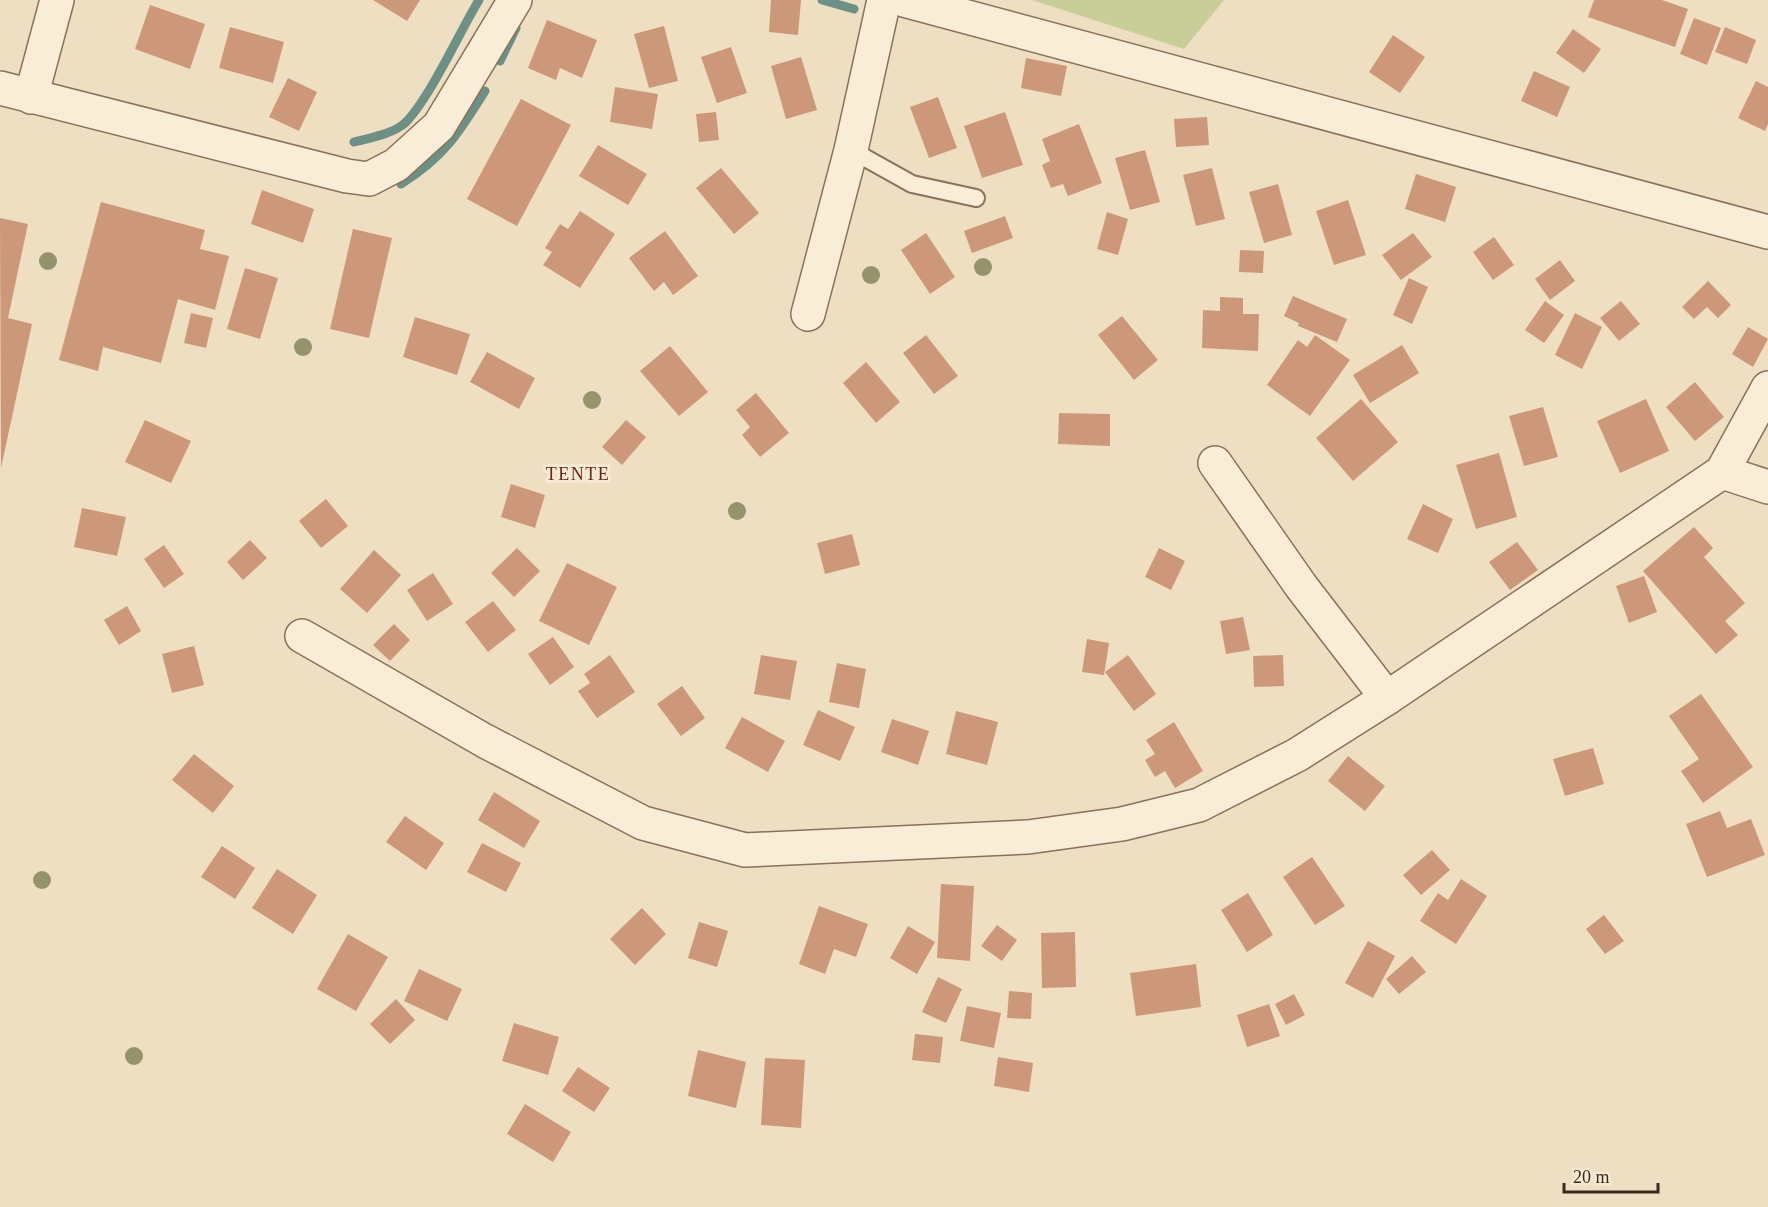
<svg xmlns="http://www.w3.org/2000/svg" width="1768" height="1207" viewBox="0 0 1768 1207" font-family="Georgia,serif">
<rect width="100%" height="100%" fill="#eedfc3"/>
<path fill="#c9cd97" d="M1032,0H1224L1184,49Z"/>
<g fill="none" stroke-linecap="round" stroke-linejoin="round">
<g stroke="#6c9085" stroke-width="9">
<path d="M822,0L854,9"/>
<path d="M500,61L516,28"/>
<path d="M354,142C369,138 393,134 405,123C430,98 459,33 479,0"/>
<path d="M401,184C444,157 459,133 485,91"/>
</g>
</g>
<g fill="#cd9879">
<path d="M373,0H420L407,21Z"/>
<path d="M771,0H801L798,35L769,32Z"/>
<path d="M1594,0H1662L1688,9L1675,47L1588,17Z"/>
<path d="M150,5L205,24L190,69L135,49Z"/>
<path d="M1694,18L1721,28L1707,65L1680,54Z"/>
<path d="M547,20L597,40L582,78L560,68L556,80L528,68Z"/>
<path d="M664,26L678,81L649,88L634,34Z"/>
<path d="M230,27L284,42L273,83L219,68Z"/>
<path d="M1725,27L1756,40L1747,64L1715,52Z"/>
<path d="M1573,29L1601,49L1584,73L1556,53Z"/>
<path d="M1393,35L1425,57L1400,93L1369,72Z"/>
<path d="M731,47L747,93L717,103L701,57Z"/>
<path d="M801,57L817,110L786,119L771,66Z"/>
<path d="M1026,58L1067,66L1061,96L1021,88Z"/>
<path d="M1534,71L1570,87L1557,117L1521,101Z"/>
<path d="M288,78L317,92L299,131L269,117Z"/>
<path d="M1756,81L1768,87V124L1765,131L1738,118Z"/>
<path d="M615,87L658,94L652,129L610,122Z"/>
<path d="M938,97L957,148L929,158L910,107Z"/>
<path d="M521,99L571,125L517,226L467,199Z"/>
<path d="M716,112L719,140L699,142L696,114Z"/>
<path d="M1005,112L1023,165L982,178L964,126Z"/>
<path d="M1207,117L1209,145L1176,147L1174,119Z"/>
<path d="M1079,124L1102,183L1068,196L1063,184L1051,188L1042,165L1050,161L1042,139Z"/>
<path d="M598,145L647,174L628,205L579,176Z"/>
<path d="M1145,150L1160,202L1130,210L1115,158Z"/>
<path d="M721,168L759,213L734,234L696,188Z"/>
<path d="M1212,168L1225,219L1196,226L1183,175Z"/>
<path d="M1416,174L1456,187L1445,222L1405,209Z"/>
<path d="M1278,184L1292,235L1264,243L1249,192Z"/>
<path d="M262,190L314,209L303,243L251,224Z"/>
<path d="M1348,200L1366,255L1334,265L1316,211Z"/>
<path d="M101,202L205,230L200,249L229,256L215,310L178,299L161,363L103,347L98,371L59,360Z"/>
<path d="M580,211L615,234L580,288L543,265L552,252L545,248L560,224L568,229Z"/>
<path d="M1107,212L1128,219L1118,255L1097,249Z"/>
<path d="M1005,216L1013,238L972,253L964,231Z"/>
<path d="M0,218L28,224L8,318L32,324L1,468Z"/>
<path d="M353,229L392,238L369,338L330,329Z"/>
<path d="M665,231L698,276L673,295L664,282L654,291L629,258Z"/>
<path d="M926,233L955,277L930,294L901,250Z"/>
<path d="M1413,233L1432,257L1401,280L1382,255Z"/>
<path d="M1494,237L1514,265L1493,280L1473,252Z"/>
<path d="M1240,250L1264,251L1263,273L1239,272Z"/>
<path d="M1560,260L1575,281L1550,300L1535,279Z"/>
<path d="M245,268L278,278L260,339L227,329Z"/>
<path d="M1409,278L1428,287L1412,324L1393,315Z"/>
<path d="M1708,281L1731,305L1718,318L1707,307L1694,319L1682,307Z"/>
<path d="M1293,296L1347,319L1337,342L1298,326L1299,323L1284,316Z"/>
<path d="M1220,297L1243,298V314H1259L1258,351L1202,348L1203,310L1220,311Z"/>
<path d="M1545,301L1564,315L1544,343L1525,330Z"/>
<path d="M1621,301L1640,324L1619,341L1600,318Z"/>
<path d="M191,313L213,318L206,348L184,343Z"/>
<path d="M1575,313L1602,327L1582,369L1555,355Z"/>
<path d="M1122,316L1158,360L1134,380L1098,335Z"/>
<path d="M415,317L470,334L457,375L403,357Z"/>
<path d="M1748,327L1768,339L1753,367L1732,354Z"/>
<path d="M926,335L958,376L934,394L903,353Z"/>
<path d="M1315,335L1350,360L1310,416L1267,385L1298,340L1307,347Z"/>
<path d="M1402,345L1419,373L1370,403L1353,375Z"/>
<path d="M670,346L708,392L679,416L640,371Z"/>
<path d="M487,352L535,378L519,409L470,382Z"/>
<path d="M866,362L900,402L876,423L843,383Z"/>
<path d="M1695,382L1724,417L1695,441L1666,407Z"/>
<path d="M756,393L789,433L760,457L742,435L750,427L736,410Z"/>
<path d="M1361,399L1398,442L1353,481L1316,438Z"/>
<path d="M1646,399L1669,451L1620,473L1597,421Z"/>
<path d="M1543,407L1558,457L1524,466L1509,416Z"/>
<path d="M1059,413L1110,414V446L1058,444Z"/>
<path d="M145,420L191,441L171,483L125,462Z"/>
<path d="M626,420L646,437L622,465L602,447Z"/>
<path d="M1499,453L1517,517L1476,529L1456,465Z"/>
<path d="M511,484L545,495L535,528L501,517Z"/>
<path d="M326,499L348,526L321,548L299,521Z"/>
<path d="M1423,504L1453,519L1438,553L1407,539Z"/>
<path d="M82,508L126,517L117,556L74,547Z"/>
<path d="M1694,527L1713,548L1704,557L1745,603L1725,621L1738,635L1716,654L1643,571Z"/>
<path d="M852,534L860,565L825,574L817,543Z"/>
<path d="M250,540L267,558L243,580L227,562Z"/>
<path d="M1517,542L1538,570L1510,590L1489,562Z"/>
<path d="M164,545L184,574L164,588L144,559Z"/>
<path d="M517,548L540,571L514,597L491,573Z"/>
<path d="M1159,548L1185,561L1171,590L1145,577Z"/>
<path d="M374,550L401,575L367,613L340,589Z"/>
<path d="M567,563L617,587L589,645L539,621Z"/>
<path d="M433,573L453,604L427,621L407,590Z"/>
<path d="M1644,576L1657,612L1629,623L1616,586Z"/>
<path d="M493,601L516,630L488,652L465,622Z"/>
<path d="M127,606L141,631L119,645L104,620Z"/>
<path d="M1243,617L1250,650L1226,654L1220,621Z"/>
<path d="M394,624L410,640L390,661L373,645Z"/>
<path d="M553,637L574,667L550,685L528,654Z"/>
<path d="M1087,639L1109,643L1104,675L1082,672Z"/>
<path d="M194,646L204,685L172,693L162,654Z"/>
<path d="M610,655L635,692L597,718L578,691L590,683L584,674Z"/>
<path d="M761,655L797,661L790,700L754,694Z"/>
<path d="M1128,655L1156,694L1134,711L1105,672Z"/>
<path d="M1283,655L1284,686L1254,687L1253,656Z"/>
<path d="M837,663L866,669L859,708L829,702Z"/>
<path d="M682,686L705,718L681,736L657,704Z"/>
<path d="M1701,694L1753,767L1703,803L1681,771L1699,759L1669,716Z"/>
<path d="M818,710L855,727L840,761L803,745Z"/>
<path d="M956,711L998,722L987,765L946,754Z"/>
<path d="M742,717L785,741L768,772L725,748Z"/>
<path d="M892,719L929,731L918,765L881,752Z"/>
<path d="M1174,722L1203,771L1175,788L1165,771L1155,777L1145,760L1155,754L1146,740Z"/>
<path d="M1593,748L1604,784L1565,796L1553,759Z"/>
<path d="M194,754L234,786L213,813L172,780Z"/>
<path d="M1348,756L1385,786L1365,811L1328,781Z"/>
<path d="M494,792L540,821L524,848L478,820Z"/>
<path d="M1720,811L1727,828L1751,819L1765,855L1707,877L1686,824Z"/>
<path d="M405,816L444,843L426,870L386,842Z"/>
<path d="M482,843L521,863L506,892L467,872Z"/>
<path d="M222,846L255,868L235,899L201,877Z"/>
<path d="M1432,850L1450,870L1421,895L1403,875Z"/>
<path d="M1312,857L1345,906L1315,925L1283,877Z"/>
<path d="M277,869L317,895L293,934L252,908Z"/>
<path d="M1461,879L1487,896L1456,944L1420,921L1438,893L1448,900Z"/>
<path d="M941,884L974,886L970,961L937,958Z"/>
<path d="M1248,893L1273,935L1247,952L1221,910Z"/>
<path d="M819,906L868,924L856,957L834,949L825,974L799,964Z"/>
<path d="M642,908L666,934L635,965L610,939Z"/>
<path d="M1604,915L1624,941L1605,954L1586,929Z"/>
<path d="M699,922L728,931L717,967L688,958Z"/>
<path d="M997,925L1017,940L1002,961L981,946Z"/>
<path d="M908,926L935,942L917,974L890,958Z"/>
<path d="M1075,932L1076,987L1042,988L1041,933Z"/>
<path d="M348,934L388,957L356,1011L317,989Z"/>
<path d="M1368,941L1395,956L1373,998L1345,983Z"/>
<path d="M1412,956L1426,972L1399,994L1386,979Z"/>
<path d="M1196,964L1201,1007L1136,1016L1130,973Z"/>
<path d="M419,969L462,989L447,1021L404,1001Z"/>
<path d="M938,977L962,989L946,1023L922,1012Z"/>
<path d="M1009,991L1032,993L1031,1019L1007,1018Z"/>
<path d="M1294,994L1305,1015L1286,1025L1275,1004Z"/>
<path d="M396,999L415,1020L390,1044L370,1024Z"/>
<path d="M1269,1004L1280,1036L1247,1047L1237,1015Z"/>
<path d="M967,1006L1001,1013L994,1048L960,1041Z"/>
<path d="M514,1023L559,1037L548,1075L502,1061Z"/>
<path d="M915,1034L943,1037L940,1063L912,1060Z"/>
<path d="M698,1050L746,1062L736,1108L688,1096Z"/>
<path d="M998,1057L1033,1063L1029,1092L994,1086Z"/>
<path d="M765,1058L805,1060L801,1128L761,1125Z"/>
<path d="M578,1067L610,1088L594,1112L562,1091Z"/>
<path d="M525,1104L571,1132L553,1162L507,1134Z"/>
</g>
<g fill="none" stroke-linecap="round" stroke-linejoin="round">
<g stroke="#89715a" stroke-width="20">
<path id="lane" d="M851,150L912,184L976,198"/>
</g>
<g stroke="#89715a" stroke-width="36">
<g id="street">
<path d="M904,0L1768,232"/>
<path d="M0,88L347,176L369,179L396,165L439,126L515,0"/>
<path d="M31,97L57,0"/>
<path d="M808,314L851,150L884,0"/>
<path d="M1215,463L1301,586L1387,698"/>
<path d="M1722,472L1768,487"/>
<path d="M302,636L485,741L643,823L745,850L1028,837L1122,824L1199,805L1297,755L1387,698L1722,472L1768,388"/>
</g>
</g>
<use href="#lane" stroke="#f9edd7" stroke-width="16"/>
<use href="#street" stroke="#f9edd7" stroke-width="33"/>
</g>
<g fill="#95936c">
<circle cx="48" cy="261" r="9"/>
<circle cx="983" cy="267" r="9"/>
<circle cx="871" cy="275" r="9"/>
<circle cx="303" cy="347" r="9"/>
<circle cx="592" cy="400" r="9"/>
<circle cx="737" cy="511" r="9"/>
<circle cx="42" cy="880" r="9"/>
<circle cx="134" cy="1056" r="9"/>
</g>
<g text-anchor="middle" stroke-width="6" stroke-linejoin="round" paint-order="stroke">
<g font-size="18" letter-spacing="1.5" fill="#66291d" stroke="#f6ead3">
<text x="578" y="480">TENTE</text>
</g>
</g>
<path d="M1564 1183v9h94v-9" fill="none" stroke="#392a1e" stroke-width="3"/>
<text x="1573" y="1183" font-size="18" fill="#392a1e" stroke="#f6ead3" stroke-width="4.5" paint-order="stroke">20 m</text>
</svg>
